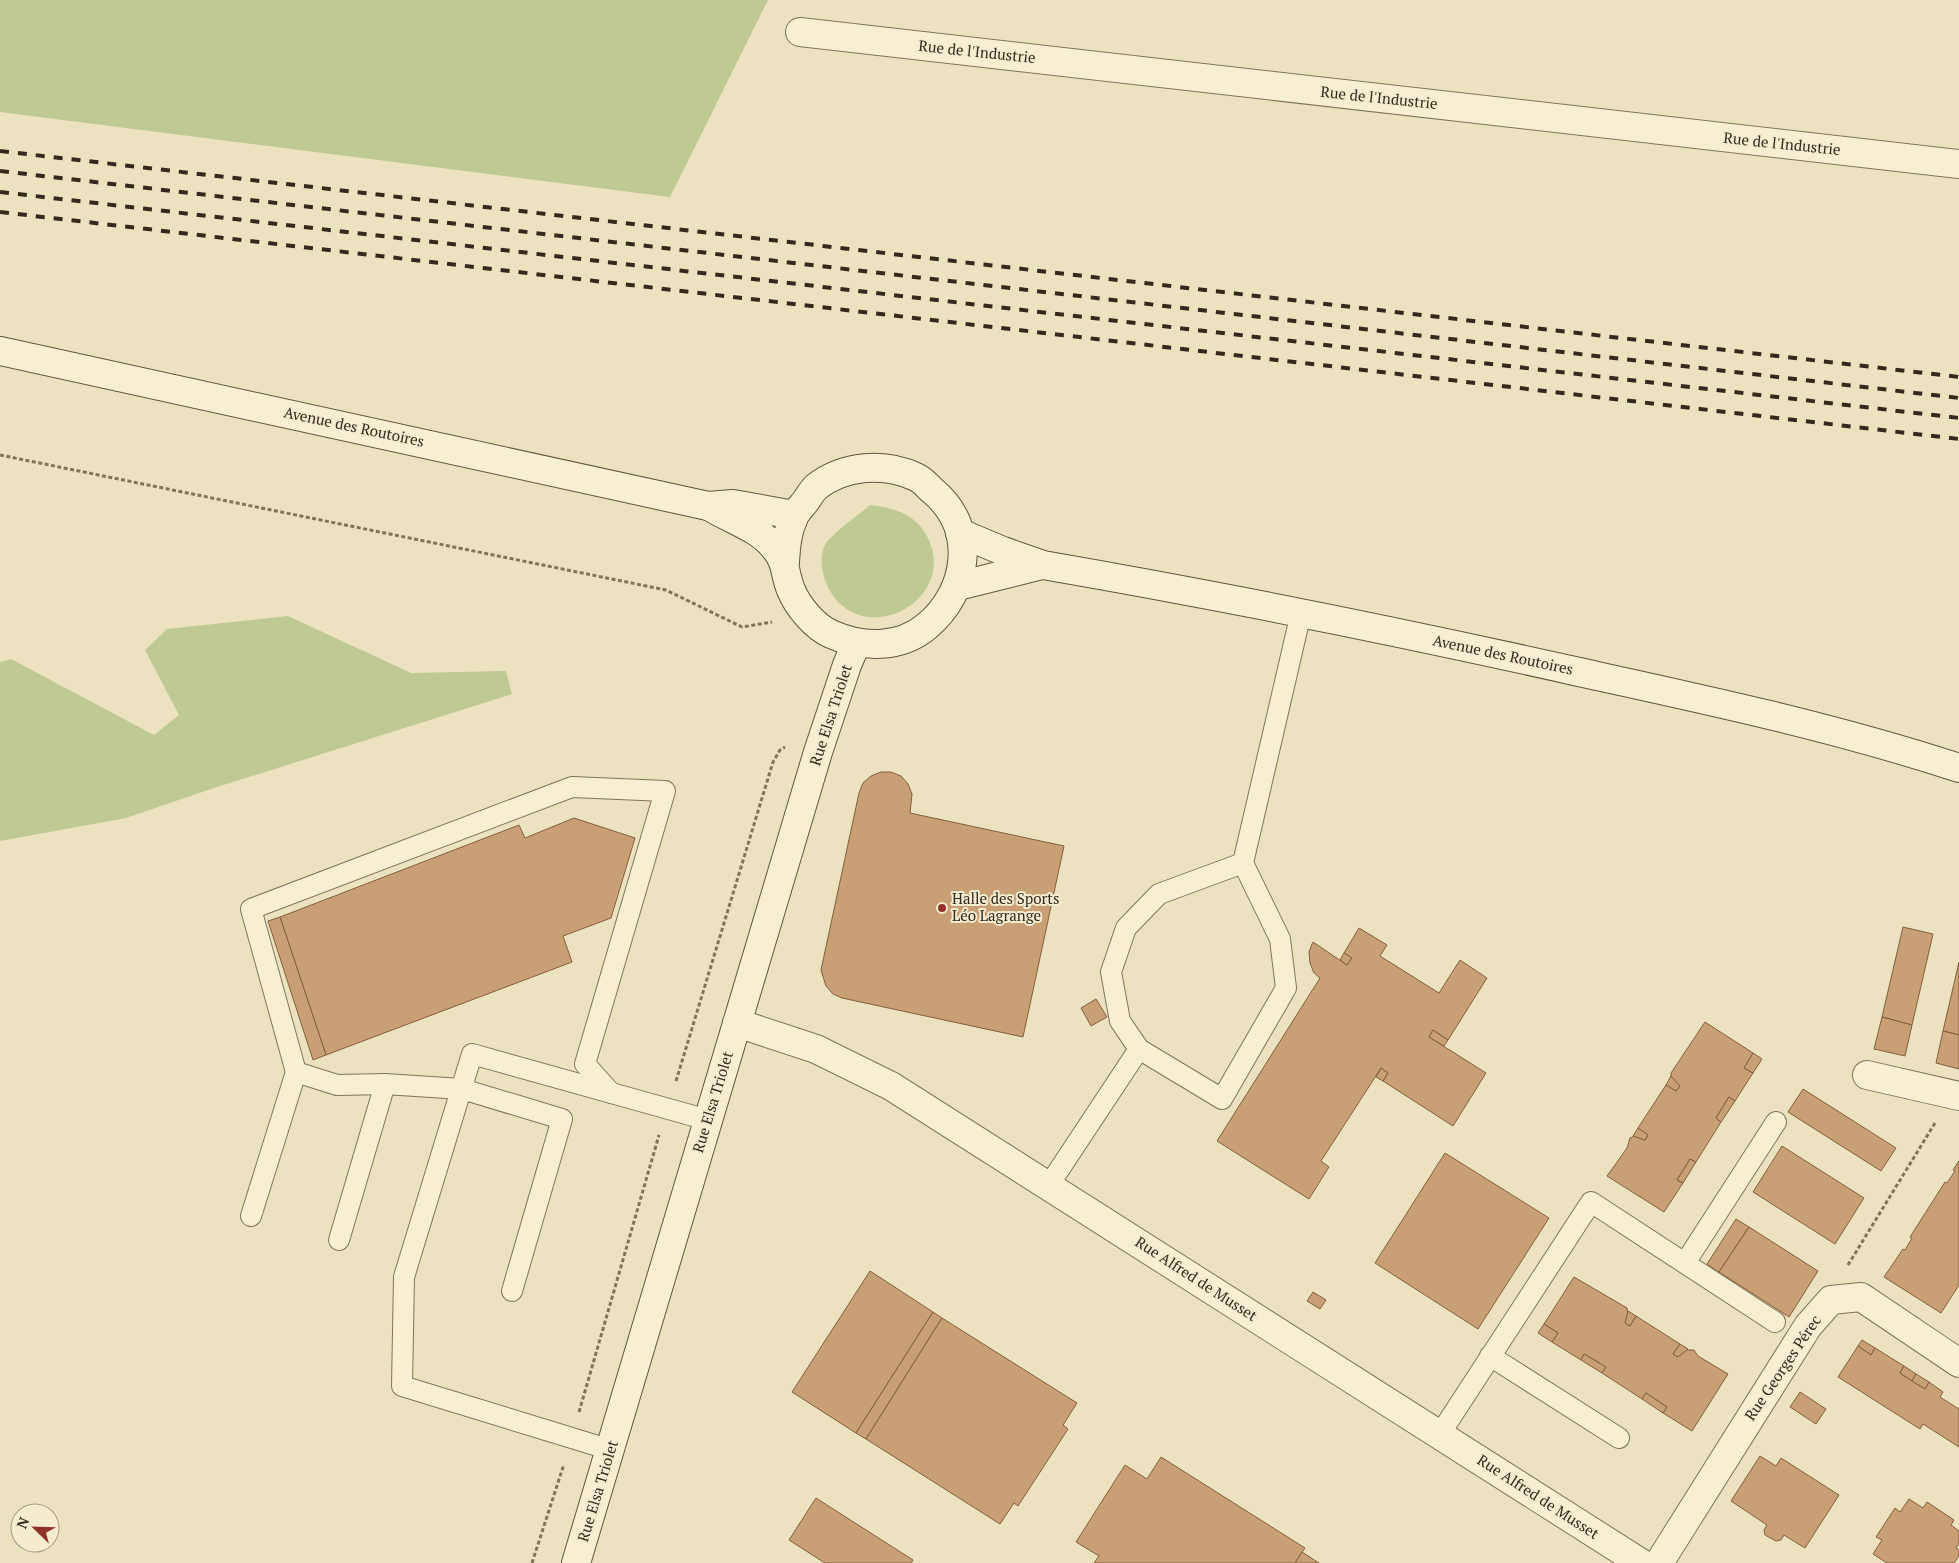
<svg xmlns="http://www.w3.org/2000/svg" width="1959" height="1563" viewBox="0 0 1959 1563" font-family="'PT Serif',serif">
<rect width="100%" height="100%" fill="#ece2bf"/>
<g fill="#bfc993">
<path d="M0,0H768L670,197L0,112Z"/>
<path d="M870,505C897,508 920,516 930,543C954,605 857,651 827,585C822,574 819,557 825,545C829,536 861,513 870,505Z"/>
<path d="M288,616L411,673L506,671L512,694L214,788L126,818L0,841V662L11,659L154,735L179,715L145,650L167,629Z"/>
</g>
<g fill="#c99f75" stroke="#825f3e">
<path d="M881,772H891L901,776L908,784L912,794L910,813L1064,846L1023,1037L842,998L833,994L826,986L821,970L859,793L863,783L871,776Z"/>
<path d="M574,818L635,838L611,918L563,936L572,962L326,1055L280,917L519,825L525,838Z"/>
<path d="M280,917L326,1055L313,1060L268,921Z"/>
<path d="M1903,927L1933,934L1912,1025L1882,1017Z"/>
<path d="M1359,928L1387,945L1380,956L1439,993L1460,960L1487,978L1448,1040L1433,1030L1429,1037L1486,1073L1453,1126L1383,1081L1388,1073L1381,1068L1321,1161L1329,1167L1309,1199L1217,1141L1320,978L1314,973L1310,963L1309,952L1312,944L1313,942L1347,965L1352,958L1344,953Z"/>
<path d="M1344,953L1352,958L1347,965L1340,960Z"/>
<path d="M1959,962V1035L1943,1031Z"/>
<path d="M1096,999L1107,1017L1091,1026L1081,1008Z"/>
<path d="M1882,1017L1912,1025L1905,1056L1874,1049Z"/>
<path d="M1705,1022L1753,1053L1744,1068L1753,1073L1735,1101L1729,1097L1716,1118L1721,1122L1696,1162L1690,1159L1677,1180L1683,1183L1664,1212L1607,1176L1627,1148L1630,1138L1635,1136L1645,1140L1648,1135L1638,1128L1666,1085L1676,1091L1680,1086L1671,1078V1073Z"/>
<path d="M1433,1030L1448,1040L1444,1046L1429,1037Z"/>
<path d="M1943,1031L1959,1035V1069L1936,1063Z"/>
<path d="M1753,1053L1762,1059L1753,1073L1744,1068Z"/>
<path d="M1381,1068L1388,1073L1383,1081L1376,1077Z"/>
<path d="M1671,1076L1680,1086L1676,1091L1666,1085Z"/>
<path d="M1803,1089L1896,1148L1881,1171L1788,1112Z"/>
<path d="M1729,1097L1735,1101L1721,1122L1716,1118Z"/>
<path d="M1638,1128L1648,1135L1645,1140L1633,1136Z"/>
<path d="M1782,1146L1864,1198L1835,1244L1753,1192Z"/>
<path d="M1445,1153L1549,1218L1478,1329L1375,1263Z"/>
<path d="M1690,1159L1696,1162L1683,1183L1677,1180Z"/>
<path d="M1959,1161V1285L1941,1313L1884,1277L1903,1249L1905,1250L1912,1238L1910,1237L1945,1182L1947,1183L1955,1171L1953,1170Z"/>
<path d="M1736,1219L1749,1227L1719,1272L1707,1264Z"/>
<path d="M1749,1227L1818,1271L1789,1317L1719,1272Z"/>
<path d="M870,1271L933,1312L856,1433L792,1392Z"/>
<path d="M1574,1277L1627,1308L1628,1315L1625,1323L1630,1326L1636,1316L1680,1344L1673,1354L1678,1357L1685,1350H1694L1698,1356L1728,1374L1692,1431L1663,1413L1667,1407L1646,1393L1642,1399L1602,1373L1606,1367L1584,1354L1581,1360L1552,1342L1558,1333L1544,1324Z"/>
<path d="M1313,1292L1326,1300L1320,1309L1307,1301Z"/>
<path d="M1628,1311L1636,1316L1630,1326L1625,1323Z"/>
<path d="M933,1312L942,1318L866,1439L856,1433Z"/>
<path d="M942,1318L1077,1403L1063,1425L1068,1429L1018,1506L1014,1503L1000,1524L866,1439Z"/>
<path d="M1544,1324L1558,1333L1552,1342L1538,1333Z"/>
<path d="M1862,1340L1875,1348L1871,1355L1858,1346Z"/>
<path d="M1680,1344L1688,1349L1678,1357L1673,1354Z"/>
<path d="M1858,1346L1871,1355L1875,1348L1904,1366L1900,1373L1925,1389L1929,1382L1943,1392L1940,1397L1959,1409V1447L1923,1424L1920,1429L1838,1377Z"/>
<path d="M1584,1354L1606,1367L1602,1373L1581,1360Z"/>
<path d="M1904,1366L1916,1374L1912,1381L1900,1373Z"/>
<path d="M1916,1374L1929,1382L1925,1389L1912,1381Z"/>
<path d="M1800,1392L1826,1409L1816,1424L1790,1407Z"/>
<path d="M1646,1393L1667,1407L1663,1413L1642,1399Z"/>
<path d="M1760,1456L1776,1466L1781,1458L1839,1495L1805,1548L1784,1535L1781,1540L1776,1541L1765,1535L1764,1530L1767,1525L1731,1501Z"/>
<path d="M1161,1457L1305,1548L1295,1563H1094L1099,1556L1076,1542L1125,1465L1147,1479Z"/>
<path d="M816,1498L913,1560L911,1563H825L789,1540Z"/>
<path d="M1909,1499L1923,1508L1927,1502L1954,1520L1951,1525L1959,1531V1543L1956,1548L1959,1550V1556L1954,1563H1887L1873,1554L1882,1540L1876,1537L1895,1508L1900,1512Z"/>
<path d="M1302,1552L1319,1563H1295Z"/>
</g>
<g fill="none" stroke-linecap="round" stroke-linejoin="round">
<g stroke="#847358" stroke-width="22">
<g id="lane">
<path d="M1243,863L1159,894L1126,928L1111,972L1120,1021L1139,1049L1222,1099L1286,988L1280,939L1243,863L1301,613"/>
<path d="M1049,1185L1139,1049"/>
<path d="M251,1216L296,1072"/>
<path d="M339,1240L385,1084"/>
<path d="M1685,1263L1776,1122"/>
<path d="M512,1291L562,1119L462,1089L385,1084L337,1085L296,1072L251,909L572,787L665,791L585,1064L611,1093"/>
<path d="M1490,1356L1619,1438"/>
<path d="M1440,1434L1591,1202L1775,1322"/>
<path d="M611,1450L402,1386L404,1277L472,1054L708,1120"/>
</g>
</g>
<g stroke="#847358" stroke-width="30">
<g id="street">
<path d="M800,32L1959,164"/>
<path d="M737,1023L816,1049L891,1086L1641,1563"/>
<path d="M1867,1075L1959,1096"/>
<path d="M1659,1563L1808,1326L1831,1300L1861,1297L1959,1363"/>
</g>
</g>
<g stroke="#65543b" stroke-width="30">
<g id="secondary">
<path d="M0,351L708,506L733,504L794,515"/>
<path d="M712,508C732,520 758,528 773,546C787,561 784,573 791,590C798,607 815,627 831,634C862,648 900,649 927,626C969,591 977,529 934,492C928,487 923,480 916,477C885,462 844,465 816,487C812,491 808,498 805,502C801,507 796,512 794,517C787,532 786,546 785,562"/>
<path d="M960,533L1003,551L1043,565C1222,596 1401,632 1579,672C1707,700 1834,727 1959,768"/>
<path d="M958,586L1042,565"/>
<path d="M576,1563L818,752L847,665L856,644"/>
</g>
</g>
<g stroke="#847358" stroke-width="3" stroke-dasharray="4 2.5" stroke-linecap="butt">
<path d="M0,455L666,590L742,627L772,622"/>
<path d="M676,1081L773,762L780,750L785,747"/>
<path d="M1848,1265L1935,1123"/>
<path d="M579,1412L659,1135"/>
<path d="M532,1563L564,1464"/>
</g>
<use href="#lane" stroke="#f7efd1" stroke-width="20"/>
<use href="#street" stroke="#f7efd1" stroke-width="28"/>
<use href="#secondary" stroke="#f7efd1" stroke-width="28"/>
<g stroke="#34291c" stroke-width="4" stroke-dasharray="9 9" stroke-linecap="butt">
<path d="M0,151L1959,377"/>
<path d="M0,171L1959,398"/>
<path d="M0,192L1959,418"/>
<path d="M0,212L1959,439"/>
</g>
</g>
<circle fill="#91322a" stroke="#f4ecce" stroke-width="2" cx="942" cy="908" r="5"/>
<g text-anchor="middle" stroke-width="4" stroke-linejoin="round" paint-order="stroke">
<g font-size="15" fill="#34291c" stroke="#f4ecce">
<text transform="translate(977 52) rotate(6)" y="5">Rue de l'Industrie</text>
<text transform="translate(1379 98) rotate(6)" y="5">Rue de l'Industrie</text>
<text transform="translate(1782 144) rotate(6)" y="5">Rue de l'Industrie</text>
<text transform="translate(354 427) rotate(12)" y="5">Avenue des Routoires</text>
<text transform="translate(1503 655) rotate(12)" y="5">Avenue des Routoires</text>
<text transform="translate(831 715) rotate(-72)" y="5">Rue Elsa Triolet</text>
<text transform="translate(713 1102) rotate(-73)" y="5">Rue Elsa Triolet</text>
<text transform="translate(1196 1279) rotate(33)" y="5">Rue Alfred de Musset</text>
<text transform="translate(1783 1368) rotate(-56)" y="5">Rue Georges Pérec</text>
<text transform="translate(598 1491) rotate(-73)" y="5">Rue Elsa Triolet</text>
<text transform="translate(1538 1497) rotate(33)" y="5">Rue Alfred de Musset</text>
</g>
<g font-size="15" fill="#34291c" stroke="#f4ecce" text-anchor="start">
<text x="952" y="904">Halle des Sports<tspan x="952" dy="17">Léo Lagrange</tspan></text>
</g>
</g>
<g transform="translate(35 1528) rotate(293)"><circle r="24" fill="#f4ecce" stroke="#a79e87"/>
<path d="M0-4L9 19L0 12L-9 19Z" fill="#91322a"/>
<text y="-8" font-size="14" font-weight="bold" text-anchor="middle" fill="#34291c">N</text>
</g>
</svg>
